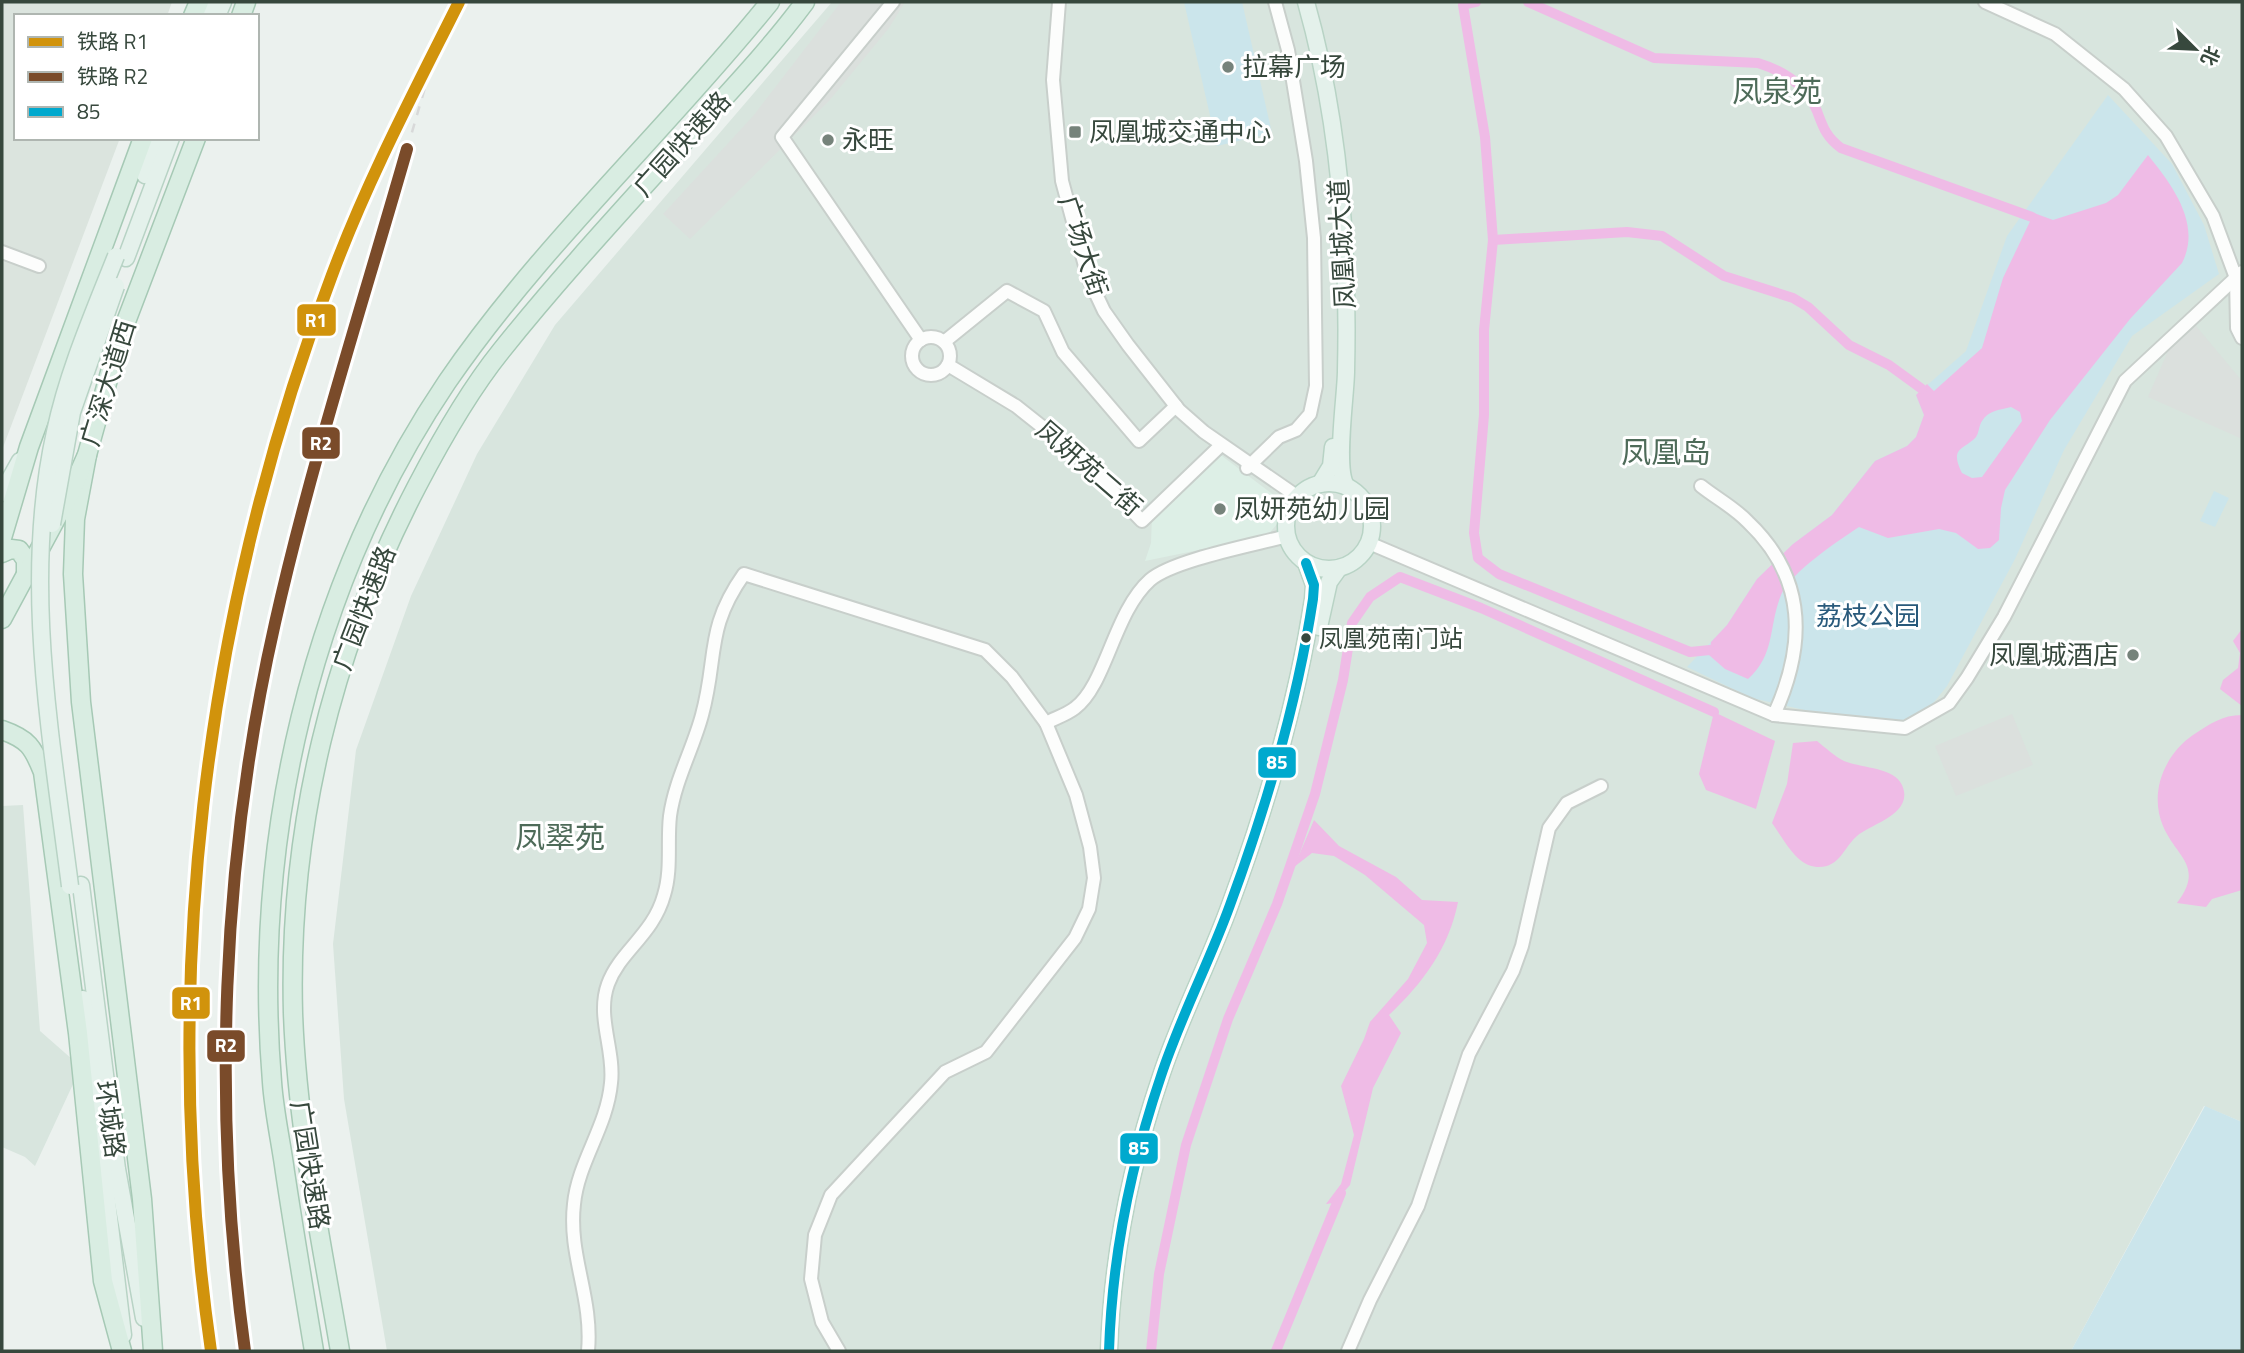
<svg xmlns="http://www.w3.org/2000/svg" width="2244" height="1353" viewBox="0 0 2244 1353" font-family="'Titillium Web','Noto Sans SC',sans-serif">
<rect width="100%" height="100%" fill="#ebf1ee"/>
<g fill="#d8e5de">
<path d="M832,2H2242V1122L2204,1106L2071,1351H387L344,1099L333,944L356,750L411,596L477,454L555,325Z"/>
<path d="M23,805L40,1031L81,1067L35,1166L25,1157L2,1147V806Z"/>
</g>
<path fill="#dbe4de" d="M2,2H172L167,16H16V138H120L2,450Z"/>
<path fill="#ddefe6" d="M1215,455L1222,456L1283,502L1277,524L1267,536L1145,561L1151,543L1152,516Z"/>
<g fill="#cbe5eb">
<path d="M1184,2H1242L1272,133L1217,146Z"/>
<path d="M2108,95L2172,164L2204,225L2219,274L2132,336L2064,450L2015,559L1947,686L1930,707L1892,725L1831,716L1752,698L1687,667L1727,625L1757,579L1793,544L1832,515L1875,461L1907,446L1916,437L1924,415L1916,395L1966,351L2007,236Z"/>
<path d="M2214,491L2229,498L2215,527L2200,521Z"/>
<path d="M2205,1106L2242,1122V1351H2071Z"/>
</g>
<g fill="#dbe0dd">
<path d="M841,2H905L889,28L829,101L690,239L663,214L753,116Z"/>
<path d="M2196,326L2242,381V439L2148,397L2169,349Z"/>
<path d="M2012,714L2033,765L1956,796L1935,746Z"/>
</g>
<g fill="#efbbe6" fill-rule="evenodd">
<path d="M2148,155C2172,185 2202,224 2182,263L2130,319L2050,420L2005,490L2001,508L1999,540L1990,548L1978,549L1956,533L1939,529L1888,538L1859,527C1838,541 1791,572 1781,595C1768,628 1776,653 1748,679L1725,669L1709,655L1711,642L1727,625L1757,579L1793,544L1832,515L1875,461L1907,446L1916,437L1924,415L1916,395L1927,384L1934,391L1982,348L2003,278L2034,213L2053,220L2106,203L2118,195ZM2011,407L2020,412L2022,421L1982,477L1972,478L1962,473C1949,447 1964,450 1976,437C1979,433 1979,425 1982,421C1989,410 2000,410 2011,407Z"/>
<path d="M2242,629V706L2220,689L2223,680L2238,668L2240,653L2233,641Z"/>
<path d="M1714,712L1775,741L1756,809L1706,790L1699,774Z"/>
<path d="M2242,715V890L2212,899L2206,907L2177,903C2205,866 2176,857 2163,826C2149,793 2164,755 2193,735C2210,724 2222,715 2242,715Z"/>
<path d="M1817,741C1826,748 1834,756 1844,761C1860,768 1894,767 1902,785C1915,814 1870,824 1857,836C1843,848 1840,868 1817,867C1796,866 1783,838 1772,823L1787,784L1793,743Z"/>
<path d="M1314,820L1339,846L1396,877L1422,900L1458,902C1449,948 1423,983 1389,1015L1401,1033L1373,1088L1350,1185L1334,1203L1326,1204L1341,1184L1354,1135L1341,1086L1364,1039L1370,1022L1408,979L1427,943L1424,925L1365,875L1334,856L1312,853L1294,867Z"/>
</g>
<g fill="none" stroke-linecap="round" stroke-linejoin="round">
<g stroke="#efbbe6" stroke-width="10">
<path d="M1476,2L1463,5L1485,137L1493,240L1484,330V415L1474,533L1478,558L1499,574L1690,652L1710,650"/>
<path d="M1528,2L1654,58L1758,63C1784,71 1806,85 1817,111C1823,127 1826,137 1841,148L2032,217"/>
<path d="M1493,240L1627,232L1662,236L1724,276L1793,298L1808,307L1849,345L1889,365L1922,389"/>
<path d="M1151,1351L1159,1274L1186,1145L1228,1019L1277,904L1315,794L1343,680L1352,623L1370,597L1400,577L1481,608L1714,712"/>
<path d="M1276,1351L1341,1193"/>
</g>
<g stroke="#c8cfcb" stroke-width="16">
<g id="minor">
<path d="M893,2L782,137L921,340"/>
<path d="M1059,2L1053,80L1062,181L1088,277L1104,311L1128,345L1179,410L1204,432L1298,497"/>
<path d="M1985,2L2055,34L2124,89L2166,136L2213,216L2236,278L2237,328L2242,338"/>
<path d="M2,252L39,266"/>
<circle cx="931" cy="356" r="19"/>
<path d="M944,342L1007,291L1044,311L1063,352L1139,441L1176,406"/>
<path d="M948,365L1016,406L1079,456L1142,521L1218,448"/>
<path d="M1247,468L1279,437L1296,430L1310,414L1316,386L1314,238L1306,161L1288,50L1275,2"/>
<path d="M1701,486C1716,498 1735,508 1748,522C1807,578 1806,645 1774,715"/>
<path d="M1369,543L1774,715L1905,728L1949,703L1967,678L2004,617L2125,381L2242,272"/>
<path d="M588,1351C593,1297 568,1256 574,1204C578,1162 607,1127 611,1083C615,1050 596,1017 608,984C620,951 653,935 664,895C672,869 667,842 670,816C675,780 693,749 702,715C718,657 705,629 744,574L985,650L1012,677L1046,723C1055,718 1066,715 1075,708C1106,685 1114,612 1150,580C1173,560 1254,545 1287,536"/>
<path d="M839,1351L822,1322L811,1279L815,1235L831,1195L945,1072L986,1052L1075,938L1089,909L1094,878L1090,847L1076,795L1046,723"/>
<path d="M1348,1351L1370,1300L1418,1206L1469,1054L1513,971L1522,946L1549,828L1567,803L1601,786"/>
</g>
</g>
<g stroke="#b8d3c5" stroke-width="19">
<g id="major">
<path d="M1306,2C1340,122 1349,247 1346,371C1346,395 1334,471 1347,487"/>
<path d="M203,16L208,2"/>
<path d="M217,16L223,2"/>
<path d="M145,175L159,138"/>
<path d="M126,258L171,138"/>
<circle cx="1329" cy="526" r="43"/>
<path d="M1320,484L1331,466L1333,447"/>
<path d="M2,493L20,461"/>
<path d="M1319,627L1329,582L1339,568"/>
<path d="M81,885L117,1169L144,1318"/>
<path d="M83,999L123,1335"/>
<path d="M1109,1351C1112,1258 1131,1164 1161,1076C1180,1018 1209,963 1230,905C1267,805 1297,704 1313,599L1314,585L1306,563"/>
</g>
</g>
<g stroke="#a6c9b5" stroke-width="21">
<g id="highway">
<path d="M193,16L199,2"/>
<path d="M241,16L246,2"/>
<path d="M87,455L75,519L73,574L81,702L142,1199L153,1351"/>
<path d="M2,538L29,447L143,138"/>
<path d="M2,553L11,549L19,550L26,560V573"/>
<path d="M2,619L71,491L87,455L119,340L196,138"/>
<path d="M2,730C28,739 33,747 43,772L78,1033L103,1281L122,1351"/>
<path d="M314,1351C304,1291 294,1232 285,1172C281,1142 274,1112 272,1082C252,840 310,585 447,382C541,245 666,131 770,2"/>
<path d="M340,1351C321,1239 297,1127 293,1013C288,829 332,649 417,486C441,440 468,392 501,351C561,276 627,205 691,134C730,91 770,49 805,2"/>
</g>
</g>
<use href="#minor" stroke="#fcfdfc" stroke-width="12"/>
<use href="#major" stroke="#e4f1eb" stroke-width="16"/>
<use href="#highway" stroke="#d9ede2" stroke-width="18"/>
<path stroke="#d8d9d9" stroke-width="2.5" stroke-dasharray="9 9" stroke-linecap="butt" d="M245,1351C222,1180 218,1005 239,833C258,672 301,516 346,361C380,241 415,122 450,2"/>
<g stroke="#b8d3c5" stroke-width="19" stroke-linecap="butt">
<g id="major-bridge">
<path d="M52,524L72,412L116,286"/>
<path d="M70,886C51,736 22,581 55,432C68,371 93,314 116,256"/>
</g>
</g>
<use href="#major-bridge" stroke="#e4f1eb" stroke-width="16"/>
<g stroke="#fff" stroke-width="16">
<path id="bus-1" d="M1109,1351C1112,1258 1131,1164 1161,1076C1180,1018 1209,963 1230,905C1267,805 1297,704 1313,599L1314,585L1306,563"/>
</g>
<use href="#bus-1" stroke="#00a9ce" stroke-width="10"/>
<g stroke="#fff" stroke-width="18">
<path id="rail-1" d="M211,1351C159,989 202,617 332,275C367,181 414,92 459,2"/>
</g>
<g stroke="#fff" stroke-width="18">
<path id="rail-2" d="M245,1351C212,1110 221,861 275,623C311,463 362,306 407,149"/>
</g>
<use href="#rail-1" stroke="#d1930c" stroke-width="12"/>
<use href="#rail-2" stroke="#7a4b2a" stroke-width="12"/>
</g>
<g fill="#76837b" stroke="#fff" stroke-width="2.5">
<circle cx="1228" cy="67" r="7"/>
<rect x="1068" y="125" width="14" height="14" rx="3.5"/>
<circle cx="828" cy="140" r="7"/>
<circle cx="1220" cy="509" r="7"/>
<circle cx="2133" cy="655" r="7"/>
</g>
<circle fill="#37483d" stroke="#fff" stroke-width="2.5" cx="1306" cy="638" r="6"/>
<g text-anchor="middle" stroke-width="6" stroke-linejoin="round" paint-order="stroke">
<g font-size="24" fill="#37483d" stroke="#fff" text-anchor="start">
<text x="1319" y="647">凤凰苑南门站</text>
</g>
<g font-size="26" fill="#37483d" stroke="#fff" text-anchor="start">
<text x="1242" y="76">拉幕广场</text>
<text x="1089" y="141">凤凰城交通中心</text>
<text x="842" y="149">永旺</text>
<text x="1234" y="518">凤妍苑幼儿园</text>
<text x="2119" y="664" text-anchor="end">凤凰城酒店</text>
</g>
<g font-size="26" fill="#37483d" stroke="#fff">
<text transform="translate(682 144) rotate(-48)" y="9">广园快速路</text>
<text transform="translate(1342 244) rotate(-93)" y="9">凤凰城大道</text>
<text transform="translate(1083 246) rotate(72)" y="9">广场大街</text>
<text transform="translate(108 383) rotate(-73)" y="9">广深大道西</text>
<text transform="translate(1089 468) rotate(41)" y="9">凤妍苑二街</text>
<text transform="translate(364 608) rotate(-69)" y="9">广园快速路</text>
<text transform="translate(110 1119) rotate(82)" y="9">环城路</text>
<text transform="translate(310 1165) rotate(81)" y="9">广园快速路</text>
</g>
<g font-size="26" fill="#295a7b" stroke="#fff">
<text x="1868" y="625">荔枝公园</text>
</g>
<g font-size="30" fill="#4e6b59" stroke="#fff">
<text x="1777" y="102">凤泉苑</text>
<text x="1666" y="463">凤凰岛</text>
<text x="560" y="848">凤翠苑</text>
</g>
</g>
<g stroke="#fff" stroke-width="2.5">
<rect x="296" y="303" width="41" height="34" rx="7" fill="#d1930c"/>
<rect x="301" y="426" width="40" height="34" rx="7" fill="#7a4b2a"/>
<rect x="1257" y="746" width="40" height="33" rx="7" fill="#00a9ce"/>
<rect x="171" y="986" width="40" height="34" rx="7" fill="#d1930c"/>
<rect x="206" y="1029" width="40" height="34" rx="7" fill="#7a4b2a"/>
<rect x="1119" y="1132" width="40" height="33" rx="7" fill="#00a9ce"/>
</g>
<g font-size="19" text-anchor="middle" font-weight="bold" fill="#fff">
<text x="316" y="327">R1</text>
<text x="321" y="450">R2</text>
<text x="1277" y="769">85</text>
<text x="191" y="1010">R1</text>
<text x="226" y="1052">R2</text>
<text x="1139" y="1155">85</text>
</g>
<rect width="2244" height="1353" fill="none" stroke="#37483d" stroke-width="7"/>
<rect x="14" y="14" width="245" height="126" fill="#ffffff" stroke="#afb6b1" stroke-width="2"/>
<rect x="28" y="37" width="35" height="10" fill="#d1930c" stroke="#afb6b1" stroke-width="2"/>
<text x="77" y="49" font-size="21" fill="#37483d">铁路 R1</text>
<rect x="28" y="72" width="35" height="10" fill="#7a4b2a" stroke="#afb6b1" stroke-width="2"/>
<text x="77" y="84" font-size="21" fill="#37483d">铁路 R2</text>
<rect x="28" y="107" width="35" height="10" fill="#00a9ce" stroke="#afb6b1" stroke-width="2"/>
<text x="77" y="119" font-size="21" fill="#37483d">85</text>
<g transform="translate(2195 49) rotate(114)" stroke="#ffffff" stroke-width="5" paint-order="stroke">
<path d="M0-5L12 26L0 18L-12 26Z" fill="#37483d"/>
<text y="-10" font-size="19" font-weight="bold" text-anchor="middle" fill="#37483d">北</text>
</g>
</svg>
